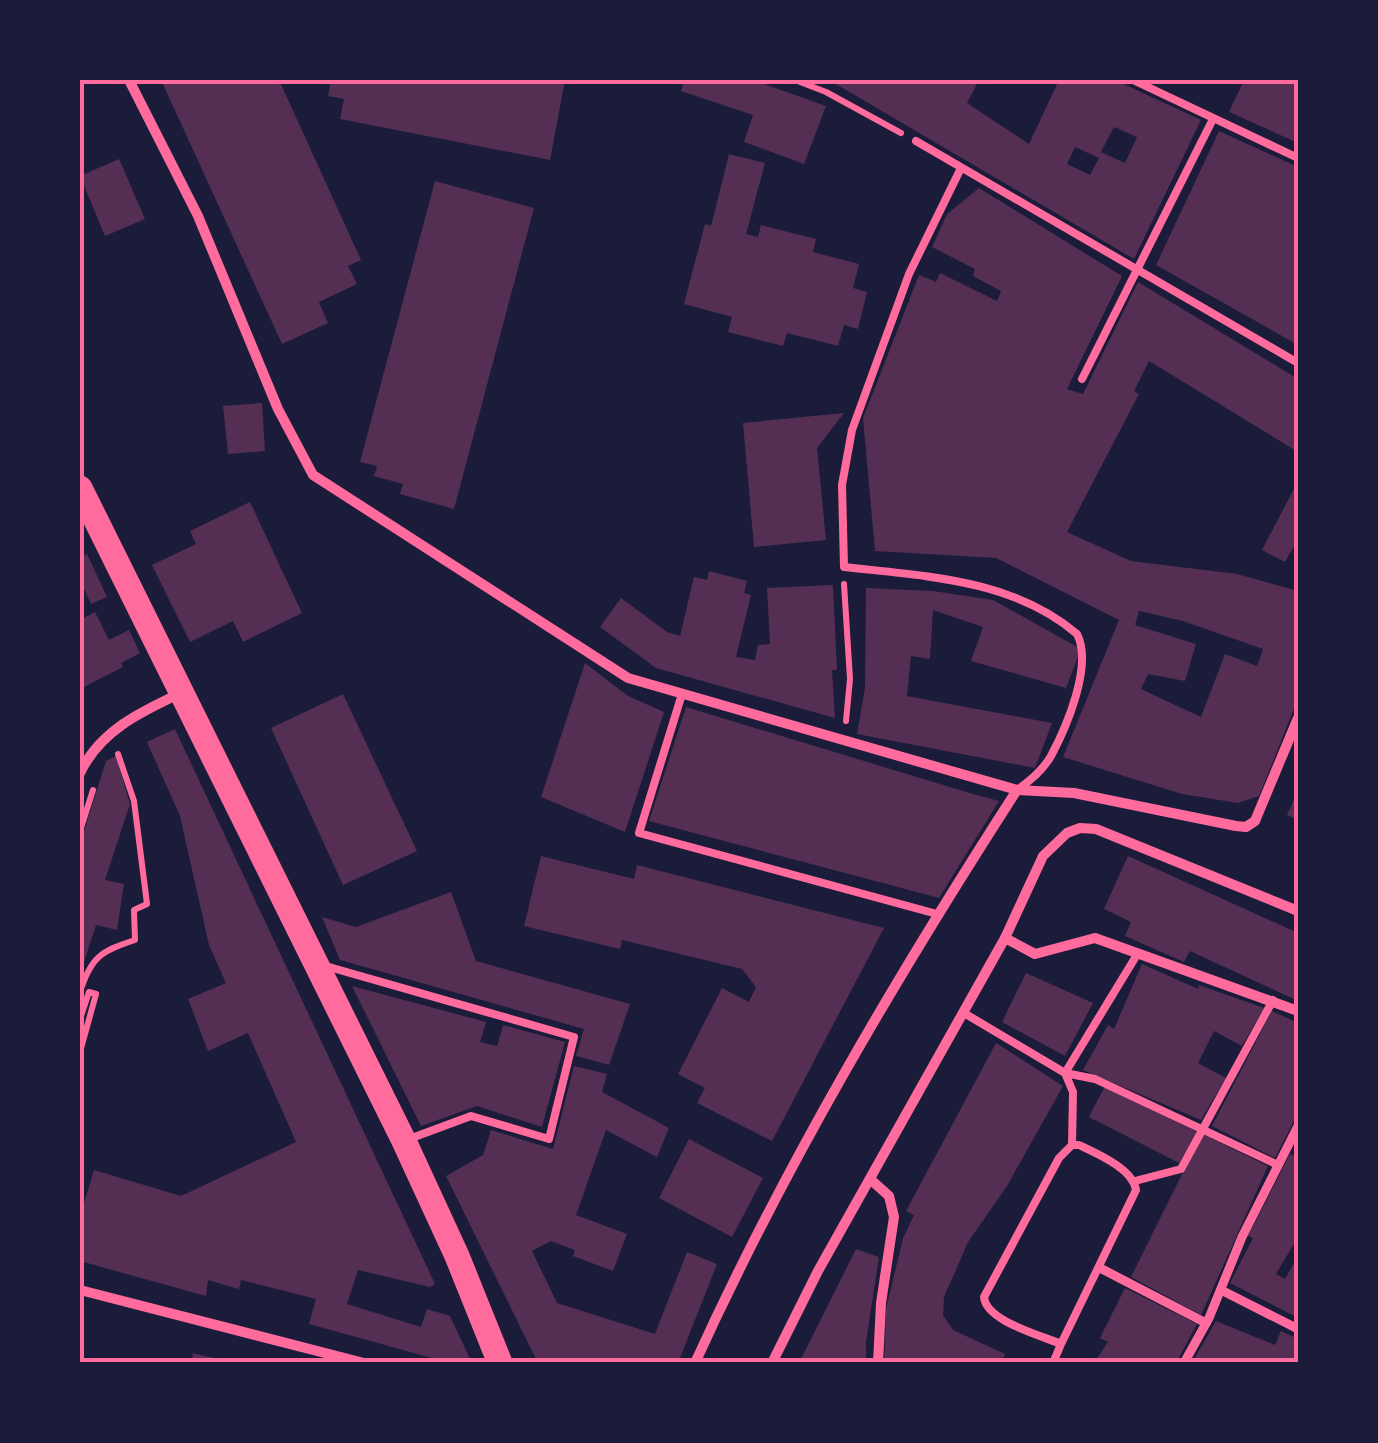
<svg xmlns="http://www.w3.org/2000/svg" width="1378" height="1443" viewBox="0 0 1378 1443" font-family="Manrope,sans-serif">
<rect width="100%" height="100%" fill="#1b1b3a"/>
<g fill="#542f53" fill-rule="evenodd">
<path d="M161,80H279L361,260L348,266L357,284L319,302L328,323L282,344Z"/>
<path d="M331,80H565L550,160L340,119L344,99L328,96Z"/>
<path d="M684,80H753L826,106L804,164L744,142L753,115L681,91Z"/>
<path d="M829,80H979L967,103L1029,144L1059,80H1115L1201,120L1134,259ZM1114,127L1137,137L1125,163L1101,152ZM1075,147L1099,158L1090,175L1067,164Z"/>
<path d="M1244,80H1298V143L1229,112Z"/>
<path d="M1219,131L1298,167V345L1156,265Z"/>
<path d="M729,154L765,163L746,234L758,237L761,225L816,239L813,252L859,264L853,288L867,292L858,329L844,325L838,346L787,333L783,346L728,332L732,317L684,304L705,224L711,226Z"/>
<path d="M119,159L145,219L105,236L80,176Z"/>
<path d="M435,181L534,208L454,509L400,494L403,484L374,476L377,466L360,462Z"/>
<path d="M979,188L1122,276L1067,389L1083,394L1138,282L1298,379V452L1149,361L1134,391L1139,394L1067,532L1131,561L1237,574L1298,591V699L1259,796L1238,803L1182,794L1063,757L1119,620L996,558L875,551L863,418L919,275L936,282L940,273L997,301L1001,291L973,276L975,269L932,247L947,214ZM1139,611L1183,621L1263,649L1257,666L1225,654L1201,717L1141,689L1148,674L1185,681L1196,644L1135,625Z"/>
<path d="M262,403L265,451L228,454L223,406Z"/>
<path d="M844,413L817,448L826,540L754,547L743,423Z"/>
<path d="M1298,481V546L1295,544L1285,562L1262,550Z"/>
<path d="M250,502L302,613L243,642L233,621L190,642L152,565L196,544L190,531Z"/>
<path d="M87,554L107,597L91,604L80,580V557Z"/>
<path d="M709,571L747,581L744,593L751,595L736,657L755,660L758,645L770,644L767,588L833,585L837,670H832L835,718L656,668L600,627L621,598L667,632L680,636L694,577L707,580Z"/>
<path d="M866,588L933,591L993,600L1081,649L1066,688L971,661L983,627L933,610L930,659L911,656L907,696L1052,723L1035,768L857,734L865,688Z"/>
<path d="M95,612L109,640L129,630L140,653L121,663L123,667L80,689V620Z"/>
<path d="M585,663L628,696L664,712L625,832L541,797Z"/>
<path d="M343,694L417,851L343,885L271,728Z"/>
<path d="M686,707L973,794L999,801L939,898L649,821Z"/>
<path d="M175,729L435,1284L430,1287L358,1270L347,1304L421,1327L427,1309L450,1316L471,1361L469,1363H450L309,1324L316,1299L241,1280L239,1289L208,1280L206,1296L80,1261V1217L94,1170L181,1196L296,1142L248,1033L208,1051L188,999L226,983L209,945L180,816L147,742Z"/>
<path d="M116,756L130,804L105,880L124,884L117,930L96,925L80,974V844L106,761Z"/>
<path d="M1298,791V820L1287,815Z"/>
<path d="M541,856L634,879L637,865L884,928L772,1141L697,1103L705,1088L678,1074L722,988L749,1002L756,987L742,969L622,940L620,949L524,926Z"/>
<path d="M1128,856L1298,933V1001L1190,951L1184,962L1125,936L1131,922L1104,909Z"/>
<path d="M451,892L476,961L630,1004L609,1065L576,1056L584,1029L340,960L322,917L356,927Z"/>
<path d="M1142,964L1198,989L1199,985L1264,1008L1242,1046L1214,1031L1198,1063L1226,1078L1201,1120L1083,1070L1108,1025L1114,1029Z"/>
<path d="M1026,973L1093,1003L1065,1056L1002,1022Z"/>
<path d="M352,986L486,1022L480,1042L497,1046L503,1025L565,1042L542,1127L477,1106L421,1126Z"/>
<path d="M1272,1011L1298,1023L1297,1115L1275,1158L1212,1126Z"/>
<path d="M996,1043L1063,1086L1007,1186L968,1242L944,1297L943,1315L953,1330L1005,1354L1001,1363H884L886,1309L903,1238L914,1215L906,1211Z"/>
<path d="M574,1066L607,1074L602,1092L669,1128L657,1157L606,1130L576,1215L627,1234L613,1271L573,1256L575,1250L551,1241L532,1251L557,1303L655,1334L687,1252L717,1264L678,1363H538L446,1176L483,1155L491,1130L553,1149Z"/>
<path d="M1105,1086L1197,1132L1179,1163L1089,1117Z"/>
<path d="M1202,1134L1268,1166L1201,1315L1131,1277Z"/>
<path d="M689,1139L763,1178L732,1237L659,1198Z"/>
<path d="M1298,1147V1237L1276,1274L1285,1279L1298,1256V1318L1230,1283L1253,1238L1248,1236L1290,1154L1294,1156Z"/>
<path d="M856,1249L879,1257L866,1342V1363H799Z"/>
<path d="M1125,1288L1197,1324L1176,1363H1094L1108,1342L1100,1338Z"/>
<path d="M1216,1321L1275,1345L1281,1331L1298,1339V1363H1192Z"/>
<path d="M193,1353L230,1362V1363H191Z"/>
</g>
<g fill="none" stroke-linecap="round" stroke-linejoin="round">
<g stroke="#ff6b9d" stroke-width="6">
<path d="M795,80L826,92L901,133"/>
<path d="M844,584L850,679L846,721"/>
<path d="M80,831L93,790"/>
<path d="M80,992C91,957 101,951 135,940L134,910L147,904L134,801L118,754"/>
<path d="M80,1019L89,992L96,994"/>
<path d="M80,1052L96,994"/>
</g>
<g stroke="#ff6b9d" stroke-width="8">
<path d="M1133,80L1298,158"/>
<path d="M916,141L1298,363"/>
<path d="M961,168L909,274L852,430L842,485L844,567C924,576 1013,579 1077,634C1093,665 1067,726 1051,756C1043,770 1030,781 1017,790"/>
<path d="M1082,379L1213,119"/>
<path d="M682,694L639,833L937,914"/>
<path d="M1138,953L1065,1073L1095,1079L1278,1165"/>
<path d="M322,965L574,1037L549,1139L471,1116L409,1139"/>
<path d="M964,1013L1065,1073L1073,1092L1072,1145"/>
<path d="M1135,1181L1181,1169L1273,1000"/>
<path d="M1053,1363L1061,1344C1040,1335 986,1321 984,1297L1059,1158L1072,1145H1079C1098,1154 1133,1169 1136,1190L1061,1344"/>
</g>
<g stroke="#ff6b9d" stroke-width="9">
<path d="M1100,1268L1206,1323"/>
<path d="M1221,1290L1298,1329"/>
<path d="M1184,1363L1209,1318L1242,1237L1298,1126"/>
</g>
<g stroke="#ff6b9d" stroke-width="10">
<path d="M129,80L198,216L278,409L313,475L628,678L1017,790L1074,793L1236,826L1246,827L1255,821L1298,718"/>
<path d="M80,773C100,731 140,712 181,693"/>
<path d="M1005,938L1035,954L1095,938L1298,1011"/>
<path d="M870,1179L889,1196L894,1217L881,1303L878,1363"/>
<path d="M80,1290L364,1363"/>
<path d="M695,1363C785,1165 899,973 1017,790"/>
<path d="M772,1363L818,1271L1005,938L1043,856L1067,833L1080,828L1096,829L1298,911"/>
</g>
<path stroke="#ff6b9d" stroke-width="25" d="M80,488L404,1141L457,1256L500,1363"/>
</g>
<rect width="1378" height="1443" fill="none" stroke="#1b1b3a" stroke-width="165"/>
<rect x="82" y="82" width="1214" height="1278" fill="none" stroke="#ff6b9d" stroke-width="4"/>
</svg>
